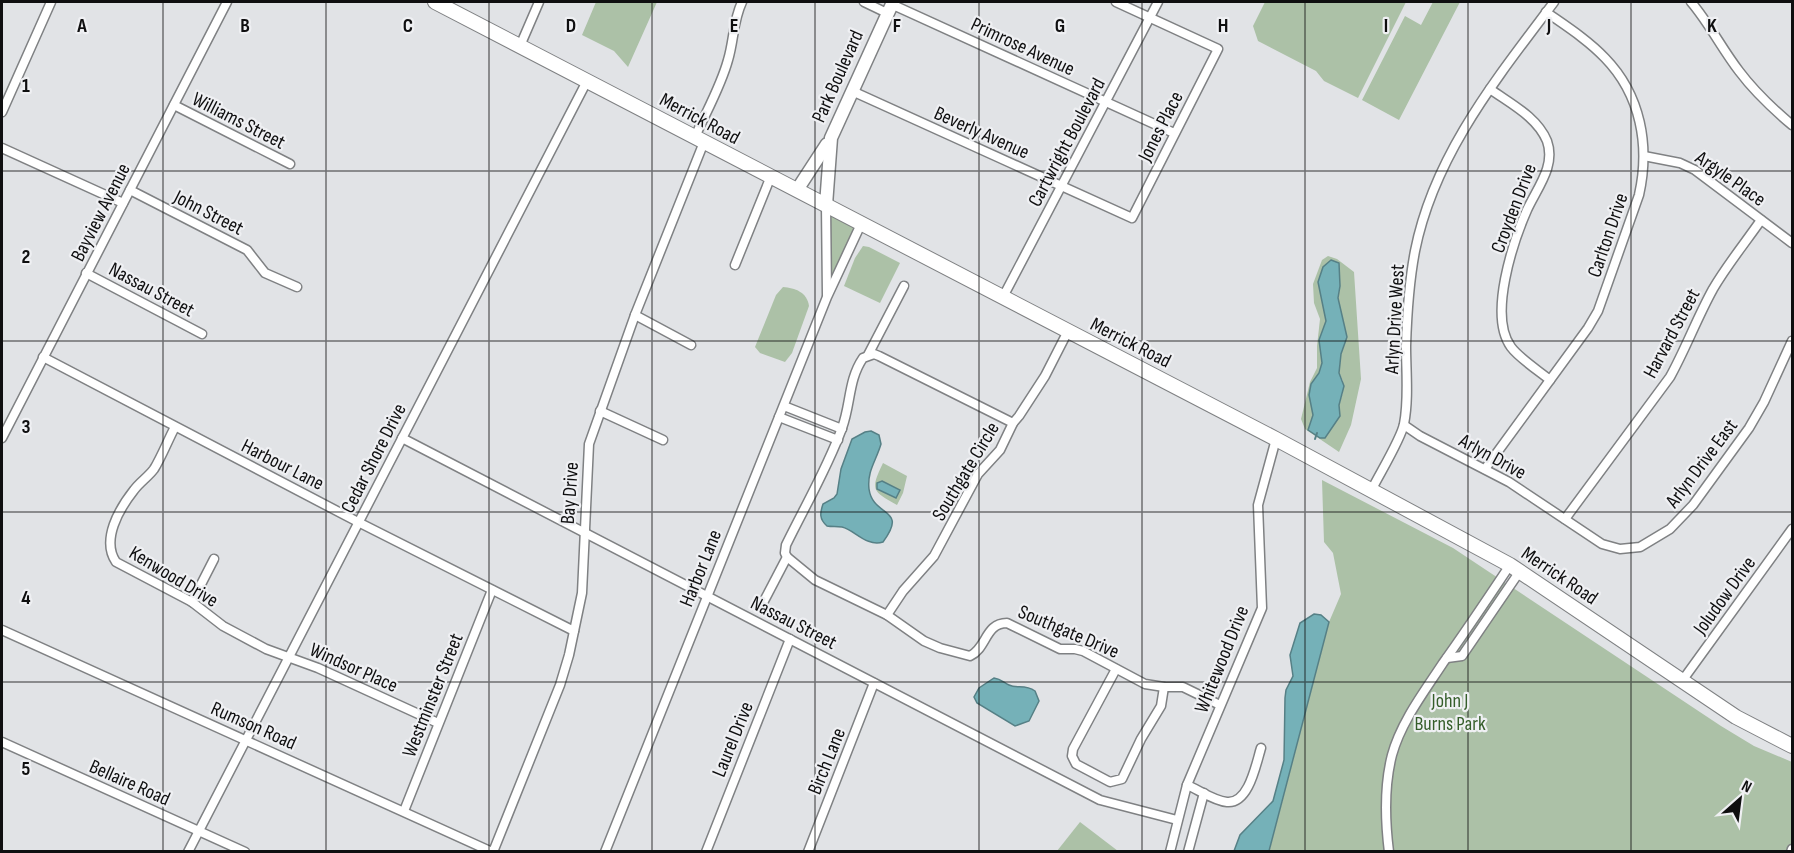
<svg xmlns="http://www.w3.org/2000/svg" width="1794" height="853" viewBox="0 0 1794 853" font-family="'Sofia Sans Condensed',sans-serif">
<rect width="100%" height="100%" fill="#e1e3e6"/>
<g fill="#acc1a7" fill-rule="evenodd">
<path d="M596,2H657L628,67L614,51L582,35Z"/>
<path d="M1265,2H1406L1358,98L1324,81L1316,71L1258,41L1253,26Z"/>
<path d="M1433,2H1460L1399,120L1362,100L1405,16L1421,25Z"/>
<path d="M827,207L860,224L828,294Z"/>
<path d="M863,246L869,247L900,263L880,303L844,286L855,258Z"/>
<path d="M1328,256L1337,259L1354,272L1361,379L1351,425L1339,452L1305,429L1301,419L1310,382L1317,368V346L1320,319L1314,303L1313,284L1322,260ZM1339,263L1340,286L1338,298L1347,337L1341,354L1339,373L1343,381V392L1339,405L1340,416L1327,435L1308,430L1313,415L1311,384L1319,373L1322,363L1319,340L1326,321L1318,282Z"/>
<path d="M783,287C795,288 807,292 809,306L792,353L785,362L760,353L755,347L776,295Z"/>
<path d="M883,463L907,476L903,493L897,505C872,491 870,490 883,463Z"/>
<path d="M1322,480L1453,548L1721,726L1754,746L1792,762V851L1269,852L1329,622L1341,594L1333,553L1324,542Z"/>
<path d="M1080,822L1118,851H1057Z"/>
</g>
<g fill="#75b1b8" stroke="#568086" stroke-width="1.5">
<path d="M1331,260L1339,263L1340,286L1338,298L1347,337L1341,354L1339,373L1344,386L1339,405L1340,416L1325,438H1320L1308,430L1313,415L1309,395L1311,384L1319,373L1322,363L1319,340L1326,321L1318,282L1323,267Z"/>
<path d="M871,431L879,435L881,444C876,461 867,471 869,489C873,518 909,507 883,542C866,547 855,530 842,527C837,526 832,527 827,526C819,519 820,513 823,504L834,498L837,494L841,469L852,439L865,432Z"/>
<path d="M882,481L900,490L896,498L877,489V483Z"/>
<path d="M1314,614L1321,615L1329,622L1269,851H1234L1240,835L1273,801L1284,760L1285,698L1286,690L1293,676L1290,655L1300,623Z"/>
<path d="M994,678C1001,679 1003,682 1009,685C1017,689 1025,684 1035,691L1039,701L1029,721L1015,726L977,703L974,697L979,688Z"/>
</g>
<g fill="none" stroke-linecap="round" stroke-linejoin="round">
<path stroke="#568086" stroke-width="2" d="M1315,439L1317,433"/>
<g stroke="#7f8183" stroke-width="11">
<g id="street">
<path d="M864,2L887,13"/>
<path d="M1691,2C1709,23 1722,49 1739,71C1754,91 1773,109 1792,125"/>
<path d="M891,4L1174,133"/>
<path d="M520,46L539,2"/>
<path d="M1490,89C1511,104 1537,117 1547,141C1556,166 1537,188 1527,210C1513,242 1488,316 1511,347C1519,358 1539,371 1550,380"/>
<path d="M852,91L1132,218L1218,49L1116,2"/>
<path d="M174,105L290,164"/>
<path d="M2,112L51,2"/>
<path d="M695,137C706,112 721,86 728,60C734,40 733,21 742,2"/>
<path d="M2,148L123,203"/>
<path d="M1644,156L1680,163L1695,170L1792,243"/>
<path d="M130,190L247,250L265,273L297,287"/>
<path d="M826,205L827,295"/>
<path d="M735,265L771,176"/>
<path d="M86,273L202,334"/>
<path d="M1003,297L1158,2"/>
<path d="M635,315L691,345"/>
<path d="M868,355L904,286"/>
<path d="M43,357L358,522L574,631"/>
<path d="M784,406L842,429"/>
<path d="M600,411L663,440"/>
<path d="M779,417L838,440"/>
<path d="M1013,423L879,356L874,354L863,358C848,380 851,404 842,428C827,469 805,506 786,545L785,553L787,557L815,580L887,615L924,641L940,648L970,656C987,648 985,623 1007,623L1060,649H1075L1083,651L1145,684L1164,687H1183L1220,705"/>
<path d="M1404,425L1420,436L1509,482L1602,544L1620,549L1640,547L1670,529L1693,505L1749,428L1764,402L1792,341"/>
<path d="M175,427C168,440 162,456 154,469C148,477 140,482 134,490C119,509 101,540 116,562L192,602L223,626L266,649L318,668L438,723"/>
<path d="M2,438L227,2"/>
<path d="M402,438L1100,800L1177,820"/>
<path d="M1485,469L1588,328L1598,311L1639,195C1650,146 1641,95 1605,58C1588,40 1566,26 1546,12"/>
<path d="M1372,489C1380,473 1401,439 1404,424C1409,399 1406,371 1406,346C1407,314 1409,282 1415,251C1434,155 1497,78 1554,2"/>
<path d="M1565,519L1670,377C1686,348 1697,318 1713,289C1727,265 1745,243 1761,220"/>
<path d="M764,601L787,557"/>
<path d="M192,602L214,559"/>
<path d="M887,615L903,591L934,556L978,474L1000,450L1013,423L1019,416L1045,376L1068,331"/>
<path d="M2,630L492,852"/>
<path d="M1447,658L1462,656L1520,571"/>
<path d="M1116,669L1073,749L1072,756L1076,764L1110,782L1122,779L1141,739L1161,706L1164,687"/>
<path d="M1682,681L1792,529"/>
<path d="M2,742L245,852"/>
<path d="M1187,785C1199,790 1214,801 1227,802C1249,804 1256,764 1261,748"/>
<path d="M404,811L492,590"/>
<path d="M188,852L587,81"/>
<path d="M493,852L560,685L569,655L582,593L589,444L635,315L704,142"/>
<path d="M605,852L827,297L861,224"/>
<path d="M706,852L790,639"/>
<path d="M808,852L874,683"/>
<path d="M1170,852L1187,785L1262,608L1258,505L1276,439"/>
<path d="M1188,852L1204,793"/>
<path d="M1389,852C1385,820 1384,786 1392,755C1401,722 1424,692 1443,663C1466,631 1488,598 1510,565"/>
<path d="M1791,852L1792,849"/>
</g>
</g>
<g stroke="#7f8183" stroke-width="15">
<g id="secondary">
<path d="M797,190L827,144"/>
<path d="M826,205L831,138L893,2"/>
</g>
</g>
<g stroke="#7f8183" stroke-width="16">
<path id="primary" d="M435,2L1276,439L1510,565L1736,717L1792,746"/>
</g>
<use href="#street" stroke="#fff" stroke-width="8"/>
<use href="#secondary" stroke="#fff" stroke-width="12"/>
<use href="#primary" stroke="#fff" stroke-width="14"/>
</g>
<path fill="none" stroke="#0f0f10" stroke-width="1.5" stroke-opacity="0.55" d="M163,2V852M326,2V852M489,2V852M652,2V852M815,2V852M979,2V852M1142,2V852M1305,2V852M1468,2V852M1631,2V852M2,171H1792M2,341H1792M2,512H1792M2,682H1792"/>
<g text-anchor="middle" stroke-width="4.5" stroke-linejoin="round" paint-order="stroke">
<g font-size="20" fill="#0f0f10" stroke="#eff0f3">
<text transform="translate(1023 46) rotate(25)" y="7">Primrose Avenue</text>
<text transform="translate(837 76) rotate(-66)" y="7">Park Boulevard</text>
<text transform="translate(700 118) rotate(28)" y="7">Merrick Road</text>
<text transform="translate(239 120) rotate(27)" y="7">Williams Street</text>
<text transform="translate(1160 126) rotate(-63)" y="7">Jones Place</text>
<text transform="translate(982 132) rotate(24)" y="7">Beverly Avenue</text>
<text transform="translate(1066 142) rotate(-62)" y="7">Cartwright Boulevard</text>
<text transform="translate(1731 178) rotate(35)" y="7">Argyle Place</text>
<text transform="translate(1513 208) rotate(-69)" y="7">Croyden Drive</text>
<text transform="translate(100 212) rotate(-63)" y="7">Bayview Avenue</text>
<text transform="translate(209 212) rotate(27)" y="7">John Street</text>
<text transform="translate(1607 235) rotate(-71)" y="7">Carlton Drive</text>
<text transform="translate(152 289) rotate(28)" y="7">Nassau Street</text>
<text transform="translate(1394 319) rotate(-87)" y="7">Arlyn Drive West</text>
<text transform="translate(1671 333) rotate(-62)" y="7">Harvard Street</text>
<text transform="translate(1131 342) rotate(27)" y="7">Merrick Road</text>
<text transform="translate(1493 456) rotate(29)" y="7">Arlyn Drive</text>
<text transform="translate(373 458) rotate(-63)" y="7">Cedar Shore Drive</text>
<text transform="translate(1701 463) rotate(-53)" y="7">Arlyn Drive East</text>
<text transform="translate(283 464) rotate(27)" y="7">Harbour Lane</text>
<text transform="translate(965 471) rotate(-59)" y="7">Southgate Circle</text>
<text transform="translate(569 493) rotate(-86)" y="7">Bay Drive</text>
<text transform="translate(700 568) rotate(-68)" y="7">Harbor Lane</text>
<text transform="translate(1560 575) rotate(34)" y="7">Merrick Road</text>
<text transform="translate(174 576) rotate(31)" y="7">Kenwood Drive</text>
<text transform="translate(1724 595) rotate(-54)" y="7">Joludow Drive</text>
<text transform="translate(794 622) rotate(27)" y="7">Nassau Street</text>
<text transform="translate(1069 631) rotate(23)" y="7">Southgate Drive</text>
<text transform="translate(1221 659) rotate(-68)" y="7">Whitewood Drive</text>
<text transform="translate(354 667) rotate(24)" y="7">Windsor Place</text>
<text transform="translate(432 695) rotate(-68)" y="7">Westminster Street</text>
<text transform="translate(254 725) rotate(24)" y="7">Rumson Road</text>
<text transform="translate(732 739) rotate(-68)" y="7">Laurel Drive</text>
<text transform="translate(826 761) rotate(-68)" y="7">Birch Lane</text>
<text transform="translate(130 782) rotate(24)" y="7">Bellaire Road</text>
</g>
<g font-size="20" fill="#355e2a" stroke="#eff0f3">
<text x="1450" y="707">John J<tspan x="1450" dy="23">Burns Park</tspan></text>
</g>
</g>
<g font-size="20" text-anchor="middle" font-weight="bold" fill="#0f0f10" stroke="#eff0f3" stroke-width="4.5" stroke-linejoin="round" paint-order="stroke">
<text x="82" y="32">A</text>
<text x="245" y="32">B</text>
<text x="408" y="32">C</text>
<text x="571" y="32">D</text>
<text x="734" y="32">E</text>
<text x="897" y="32">F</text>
<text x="1060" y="32">G</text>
<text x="1223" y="32">H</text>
<text x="1386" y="32">I</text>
<text x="1549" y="32">J</text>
<text x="1712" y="32">K</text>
<text x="26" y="92">1</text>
<text x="26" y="263">2</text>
<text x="26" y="433">3</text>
<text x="26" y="604">4</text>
<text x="26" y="775">5</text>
</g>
<rect width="1794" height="853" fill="none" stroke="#0f0f10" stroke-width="6"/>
<g transform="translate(1740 799) rotate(28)" stroke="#eff0f3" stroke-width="4.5" paint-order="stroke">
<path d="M0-4.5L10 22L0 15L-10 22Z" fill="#0f0f10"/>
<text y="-9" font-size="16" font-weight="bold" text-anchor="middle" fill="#0f0f10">N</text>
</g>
</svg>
